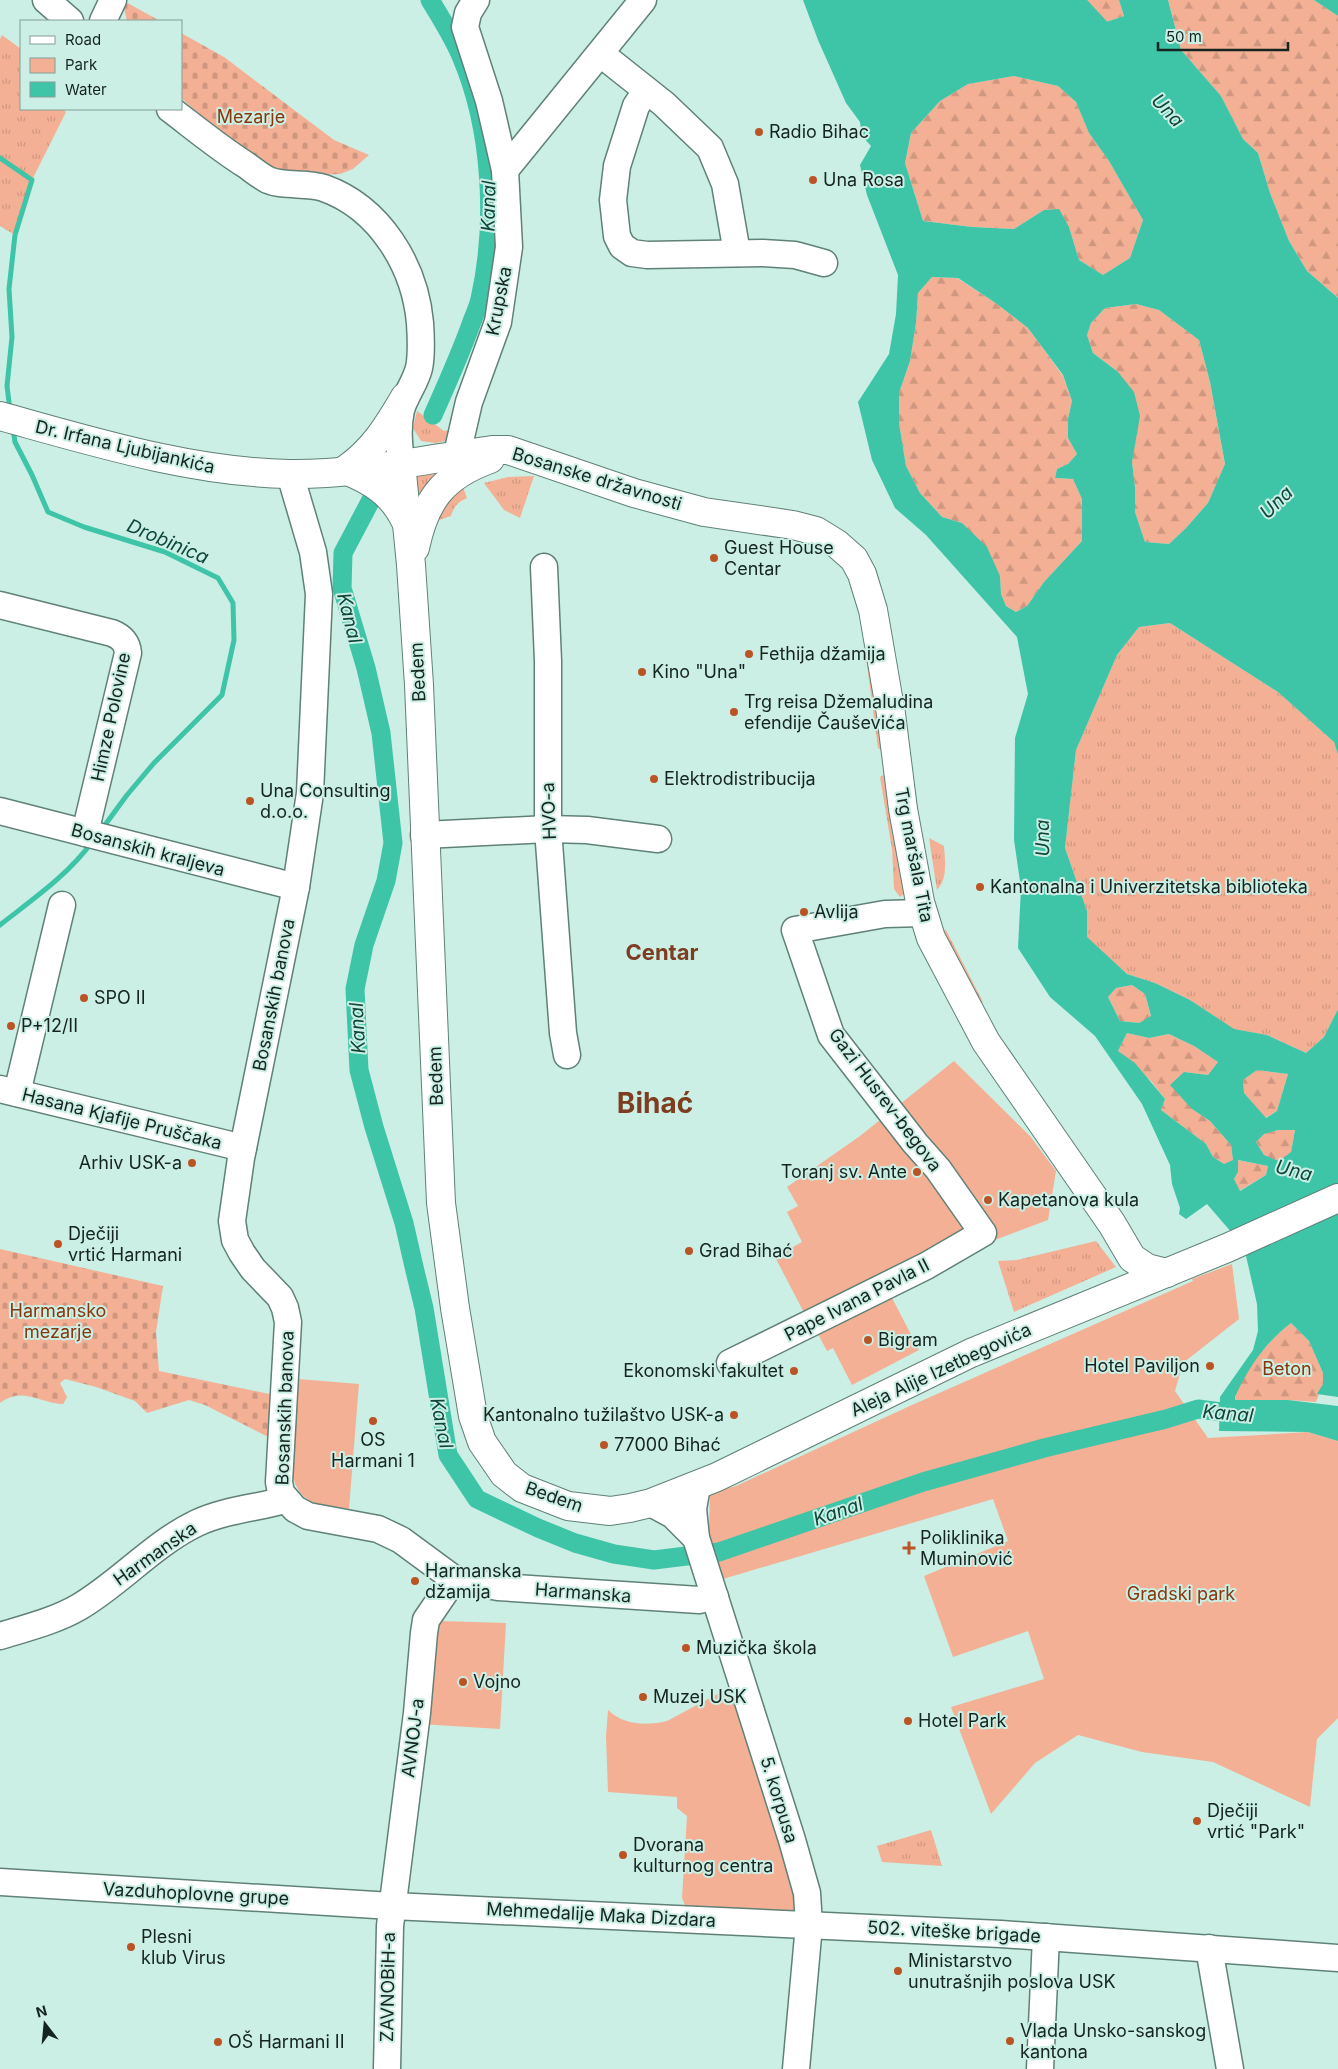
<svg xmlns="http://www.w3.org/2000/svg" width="1338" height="2069" viewBox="0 0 1338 2069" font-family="Inter,sans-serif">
<defs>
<pattern id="grass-tufts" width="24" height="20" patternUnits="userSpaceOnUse" patternTransform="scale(1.25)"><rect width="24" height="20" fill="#f3b095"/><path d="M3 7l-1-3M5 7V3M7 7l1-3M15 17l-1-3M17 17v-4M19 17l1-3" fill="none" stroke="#d09780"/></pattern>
<pattern id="forest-firs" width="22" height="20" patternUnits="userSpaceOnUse" patternTransform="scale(1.25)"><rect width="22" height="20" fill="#f3b095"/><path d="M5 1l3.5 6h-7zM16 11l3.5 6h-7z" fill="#d09780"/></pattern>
<pattern id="cemetery-stones" width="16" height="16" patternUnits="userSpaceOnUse" patternTransform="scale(1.25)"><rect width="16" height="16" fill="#f3b095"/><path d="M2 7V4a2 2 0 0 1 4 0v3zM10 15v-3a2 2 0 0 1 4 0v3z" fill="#d09780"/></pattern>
</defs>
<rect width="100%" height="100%" fill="#cbefe4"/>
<g fill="url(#grass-tufts)">
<path d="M2,35L21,49V109H62L66,112L32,180L15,235L0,226V39Z"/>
<path d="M417,411L444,431L458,429L451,440L435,443L421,441L413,428Z"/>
<path d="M454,466L414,517L408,473Z"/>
<path d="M534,476L520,518L504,510L484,483L508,477Z"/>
<path d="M463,487L467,498C458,502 454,506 451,516L439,520C437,503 451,496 463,487Z"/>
<path d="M1170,623L1278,692L1334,742L1338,755V1009L1324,1037L1306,1053L1267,1035L1233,1029L1190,1000L1155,983L1127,974L1087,938V911L1065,848L1076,750L1117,655L1139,627Z"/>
<path d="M874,657L884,749L881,750L878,748L866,658Z"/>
<path d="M885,774L908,891L900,897L894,889L892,849L880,777Z"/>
<path d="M929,838L944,846C945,860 948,879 937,890Z"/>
<path d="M938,930H946L983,1002L978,1005Z"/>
<path d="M1096,1241L1116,1267L1014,1312L998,1261L1017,1260Z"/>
<path d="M931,1830L942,1866L882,1862L877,1846Z"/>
</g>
<g fill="url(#forest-firs)">
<path d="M1084,0H1119L1124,16L1103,23L1079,21Z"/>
<path d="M1168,0H1314L1338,16V298L1307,271L1289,241L1270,193L1258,153L1243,139L1221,96L1181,50Z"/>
<path d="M1014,76L1058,86L1076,102L1089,133L1109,161L1143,220L1130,258L1103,275L1079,260L1069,227L1044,210L1014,229L972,227L923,221L905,163L911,133L940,101L968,84Z"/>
<path d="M932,277L957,278L997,304L1028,328L1063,376L1072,401L1068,419V438L1077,454L1068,464L1057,469L1055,478L1073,479L1082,499V541L1044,582L1027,606L1016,612L1006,606L1001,594L1000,576L962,523L942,517L920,493L906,466L899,423V393L910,361L916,323L918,293Z"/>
<path d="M1136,304L1159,310L1199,340L1210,382L1225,465L1208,503L1186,528L1169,544L1145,542L1135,512V487L1132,462L1134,441L1118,372L1093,353L1087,335L1091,323L1105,308Z"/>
<path d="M1132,985L1145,994L1151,1017L1139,1023L1120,1021L1108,997L1116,988Z"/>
<path d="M1127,1033L1149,1038L1169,1034L1194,1046L1218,1062L1208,1075L1184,1072L1192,1109L1210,1121L1231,1145L1233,1160L1224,1164L1213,1157L1206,1144L1161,1110L1165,1099L1151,1081L1118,1051Z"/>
<path d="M1257,1070L1288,1074L1277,1111L1265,1118L1244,1093L1243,1080Z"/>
<path d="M1278,1130H1295L1291,1152L1279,1162L1264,1155L1256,1142L1263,1134Z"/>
<path d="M1237,1160L1268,1166L1266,1175L1239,1191L1234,1179L1238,1172Z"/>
<path d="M1291,1323L1309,1341L1323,1373V1384L1316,1402L1288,1400H1235C1238,1375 1271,1338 1291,1323Z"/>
</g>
<g fill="url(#cemetery-stones)">
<path d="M122,0L160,21H127Z"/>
<path d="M181,33L224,57L334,140L369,155L353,169L340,174L315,175L276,172L233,143L181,98Z"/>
<path d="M0,1249L163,1286L156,1332L159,1371L284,1397L282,1444L205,1405L189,1400L147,1413L135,1401L96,1387L65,1379L60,1383L67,1397L63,1404C39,1403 22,1386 0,1403Z"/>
</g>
<g fill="#f3b095">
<path d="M954,1061L1030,1136L1056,1171L1048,1220L992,1241L810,1324L775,1257L802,1242L787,1212L798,1206L787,1187L860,1136Z"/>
<path d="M1232,1264L1239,1319L1183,1363L1175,1391L1208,1438L1308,1432L1338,1441V1718L1317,1739L1310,1807L1213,1762L1142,1752L1078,1735L1035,1763L991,1814L951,1707L1044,1679L1028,1631L953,1657L924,1576L1008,1541L993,1499L723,1579L709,1532L710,1493L736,1486L912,1405L1193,1281L1192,1279Z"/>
<path d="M891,1296L919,1350L852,1385L833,1348L827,1351L818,1334Z"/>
<path d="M298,1379L359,1384L349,1509C320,1505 300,1506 292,1474Z"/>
<path d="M440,1621L506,1623L500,1729L420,1724L427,1633Z"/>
<path d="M742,1681L809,1925L691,1920L682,1898L687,1816L677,1808V1797L608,1792L606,1736L608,1710C623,1725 647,1726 667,1721Z"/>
</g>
<g fill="#3ec4a7" fill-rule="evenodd">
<path d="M803,0H1084L1080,21L1103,23L1124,16L1119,0H1168L1181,50L1221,96L1243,139L1258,153L1270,193L1289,241L1307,271L1338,298V755L1334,742L1278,692L1170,623L1139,627L1117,655L1076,750L1065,848L1087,911V937L1127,974L1155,983L1190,1000L1234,1029L1267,1035L1306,1053L1324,1037L1338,1009V1397L1317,1394L1323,1384V1373L1309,1341L1291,1323C1265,1343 1248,1368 1235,1397V1400H1288L1338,1406V1441L1308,1432L1219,1431L1220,1397L1253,1350L1258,1331L1257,1304L1244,1247L1207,1204L1186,1219L1179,1214L1180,1208L1172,1184L1170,1165L1142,1104L1095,1036L1050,997L1018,948L1021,888L1014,840L1015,738L1028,694L1017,637L926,535L895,508L872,460L858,402L889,354L896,314L898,275L867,195L860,165L871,146L862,136L860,122L846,103L818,40ZM1014,76L1058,86L1076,102L1089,133L1109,161L1143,220L1130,258L1103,275L1079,260L1069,227L1059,209L1044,210L1014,229L972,227L923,221L905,163L911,133L940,101L968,84ZM932,277L958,278L997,304L1028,328L1063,375L1072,401L1068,419V438L1077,454L1068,464L1057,469L1055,478L1073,479L1082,499V541L1044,582L1027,606L1016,612L1006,606L1001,594L1000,576L987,547L962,523L942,517L920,493L906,466L899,423V393L910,361L916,323L918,293ZM1136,304L1159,310L1199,340L1210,382L1225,464L1208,503L1186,528L1169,544L1145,542L1135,512V487L1132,462L1140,416L1134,392L1118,372L1093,353L1087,335L1091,323L1105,308ZM1132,985L1145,994L1151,1016L1139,1023L1120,1021L1108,997L1116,988ZM1127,1033L1149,1038L1169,1034L1194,1046L1218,1062L1208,1075L1184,1072L1170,1085L1192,1109L1210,1121L1231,1145L1233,1160L1224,1164L1213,1157L1206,1144L1161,1110L1165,1099L1135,1063L1118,1051ZM1257,1070L1288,1074L1277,1111L1266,1118L1244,1093L1243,1080ZM1278,1130H1295L1291,1152L1279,1161L1264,1155L1256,1142L1264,1134ZM1238,1160L1268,1166L1266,1175L1240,1191L1234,1179L1238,1172Z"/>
<path d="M1314,0H1338V16Z"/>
</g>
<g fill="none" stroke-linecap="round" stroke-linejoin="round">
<g stroke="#3ec4a7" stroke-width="5">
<path d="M0,158L32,180L15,235L9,289L12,337L7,386L10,410"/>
<path d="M13,429L15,442L32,475L48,512L84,527L165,552L218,578L233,603L234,640L222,695L154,763L127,795L102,829"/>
<path d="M0,925C33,899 67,876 92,842"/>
</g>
<g stroke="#3ec4a7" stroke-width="19">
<path d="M430,0C441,18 453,37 461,56C492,128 497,223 480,299C478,308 473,318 470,327C459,357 446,386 433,415"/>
<path d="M371,500L343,553L342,588L366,668L381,733L393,843L386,881L364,945L355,989L359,1070L374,1127L404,1223L415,1271L424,1308L448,1455L477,1499L538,1528L575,1543L614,1554L654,1560L719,1552L923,1482L1044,1448L1166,1419L1198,1409L1245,1415"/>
</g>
<path stroke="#3ec4a7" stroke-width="31" d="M1066,0L1114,52"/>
<g stroke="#608177" stroke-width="29">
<g id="minor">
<path d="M46,0L70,21"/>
<path d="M103,21L113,0"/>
<path d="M601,54L664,104L710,148L725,184L737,253"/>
<path d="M646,91L636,106L617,166L613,200L617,236L622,246L632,253L647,255L763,253L795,255L824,263"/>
<path d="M170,109C195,128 219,148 246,165C253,170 260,176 268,180C284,187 307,182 324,188C380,208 415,266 420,323C421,338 422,354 419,368C415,384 405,395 401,410C397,428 399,445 401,463"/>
<path d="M505,170L643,0"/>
<path d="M458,473L457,454L469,402L498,322L509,247L505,170L489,101L465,27L468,13L476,0"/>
<path d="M290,474L313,552L319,594L310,793L296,887L241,1158L232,1221L235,1240L242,1253L253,1269L280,1297L285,1308L288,1322L279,1482L281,1493L295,1509L308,1516L378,1529L401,1540L454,1579L498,1587L699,1600L715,1597"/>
<path d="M544,567L548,661V829L563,1033L567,1055"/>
<path d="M0,605L112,633C122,637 127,642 128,653L85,833"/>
<path d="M0,811L296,887"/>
<path d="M424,835L548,829L587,830L658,839"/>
<path d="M0,1089L243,1148"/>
<path d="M17,1093L62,905"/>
<path d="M730,1363L926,1266L983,1233L938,1169L915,1143L831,1035L795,930L885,914L923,913"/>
<path d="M697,1486L693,1509L696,1538L792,1840L807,1893L809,1925L796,2069"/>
<path d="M651,1503L673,1515L696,1538"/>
<path d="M0,1636C26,1628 55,1621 79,1607C120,1583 153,1544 197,1523C225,1510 256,1508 285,1500"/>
<path d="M0,1882L392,1906L1001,1934L1338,1958"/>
<path d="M1209,1948L1230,2069"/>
<path d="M387,2069L390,1926L417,1713L424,1633L426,1620L454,1579"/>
<path d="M1040,2069L1046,1937"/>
</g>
</g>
<g stroke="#608177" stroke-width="30">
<g id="major">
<path d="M0,416C94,442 191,472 289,474C355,475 426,459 492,450H508L634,493L704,512L793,525L816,531L837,544L854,559L862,574L873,610L891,714L903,809L920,902L931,938L986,1042L1112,1224L1132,1258L1147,1268L1167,1273"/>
<path d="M401,463L411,565L419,685L441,1203L455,1308L473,1416L482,1442L504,1474L522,1488L568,1506L610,1511L630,1508L651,1503L717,1477L971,1353L1227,1248L1338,1198"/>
<path d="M345,470C374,450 387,427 405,397"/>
<path d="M345,470C373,481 393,494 406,522"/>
<path d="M415,548C425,500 443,476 490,459"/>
</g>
</g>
<use href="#minor" stroke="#fff" stroke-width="26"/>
<use href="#major" stroke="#fff" stroke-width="28"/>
</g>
<g fill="#ba5425" stroke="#cbefe4" stroke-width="2">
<circle cx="759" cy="132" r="5"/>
<circle cx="813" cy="180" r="5"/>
<circle cx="714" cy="558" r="5"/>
<circle cx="749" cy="654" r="5"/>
<circle cx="642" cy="672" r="5"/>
<circle cx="734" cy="712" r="5"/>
<circle cx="654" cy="779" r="5"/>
<circle cx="250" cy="801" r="5"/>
<circle cx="980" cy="887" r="5"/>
<circle cx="804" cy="912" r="5"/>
<circle cx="84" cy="998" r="5"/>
<circle cx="11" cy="1026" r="5"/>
<circle cx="192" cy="1163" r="5"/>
<circle cx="917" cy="1172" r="5"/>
<circle cx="988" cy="1200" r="5"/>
<circle cx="58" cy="1244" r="5"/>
<circle cx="689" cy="1251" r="5"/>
<circle cx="868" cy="1340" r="5"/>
<circle cx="1210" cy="1366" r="5"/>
<circle cx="794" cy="1371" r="5"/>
<circle cx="734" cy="1415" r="5"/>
<circle cx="373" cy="1421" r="5"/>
<circle cx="604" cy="1445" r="5"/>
<path d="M906.5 1540.5h5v5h5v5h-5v5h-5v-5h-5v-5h5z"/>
<circle cx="415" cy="1581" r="5"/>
<circle cx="686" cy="1648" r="5"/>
<circle cx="463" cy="1682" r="5"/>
<circle cx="643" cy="1697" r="5"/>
<circle cx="908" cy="1721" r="5"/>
<circle cx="1197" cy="1821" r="5"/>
<circle cx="623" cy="1855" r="5"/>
<circle cx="131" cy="1947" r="5"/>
<circle cx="898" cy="1971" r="5"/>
<circle cx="1010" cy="2041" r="5"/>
<circle cx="218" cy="2042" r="5"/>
</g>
<g text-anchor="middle" stroke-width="4" stroke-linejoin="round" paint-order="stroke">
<g font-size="18" fill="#87360b" stroke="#cbefe4">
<text x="251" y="123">Mezarje</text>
<text x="58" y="1317">Harmansko<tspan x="58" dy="21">mezarje</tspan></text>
<text x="1287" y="1375">Beton</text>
<text x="1181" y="1600">Gradski park</text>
</g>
<g font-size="18" fill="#162420" stroke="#cbefe4" text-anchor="start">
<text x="769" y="138">Radio Bihac</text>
<text x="823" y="186">Una Rosa</text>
<text x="724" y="554">Guest House<tspan x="724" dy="21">Centar</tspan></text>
<text x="759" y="660">Fethija džamija</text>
<text x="652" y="678">Kino "Una"</text>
<text x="744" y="708">Trg reisa Džemaludina<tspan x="744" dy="21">efendije Čauševića</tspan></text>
<text x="664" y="785">Elektrodistribucija</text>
<text x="260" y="797">Una Consulting<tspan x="260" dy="21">d.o.o.</tspan></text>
<text x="990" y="893">Kantonalna i Univerzitetska biblioteka</text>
<text x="814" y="918">Avlija</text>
<text x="94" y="1004">SPO II</text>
<text x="21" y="1032">P+12/II</text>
<text x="182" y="1169" text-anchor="end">Arhiv USK-a</text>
<text x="907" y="1178" text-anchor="end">Toranj sv. Ante</text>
<text x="998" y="1206">Kapetanova kula</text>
<text x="68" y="1240">Dječiji<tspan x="68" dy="21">vrtić Harmani</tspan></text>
<text x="699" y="1257">Grad Bihać</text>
<text x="878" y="1346">Bigram</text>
<text x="1200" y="1372" text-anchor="end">Hotel Paviljon</text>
<text x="784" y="1377" text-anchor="end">Ekonomski fakultet</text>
<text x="724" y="1421" text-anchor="end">Kantonalno tužilaštvo USK-a</text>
<text x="373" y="1446" text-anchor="middle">OS<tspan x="373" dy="21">Harmani 1</tspan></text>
<text x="614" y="1451">77000 Bihać</text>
<text x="920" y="1544">Poliklinika<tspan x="920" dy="21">Muminović</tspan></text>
<text x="425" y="1577">Harmanska<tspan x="425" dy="21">džamija</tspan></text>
<text x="696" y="1654">Muzička škola</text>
<text x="473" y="1688">Vojno</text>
<text x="653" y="1703">Muzej USK</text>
<text x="918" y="1727">Hotel Park</text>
<text x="1207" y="1817">Dječiji<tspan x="1207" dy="21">vrtić "Park"</tspan></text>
<text x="633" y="1851">Dvorana<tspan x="633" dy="21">kulturnog centra</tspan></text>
<text x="141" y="1943">Plesni<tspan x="141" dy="21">klub Virus</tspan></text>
<text x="908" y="1967">Ministarstvo<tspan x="908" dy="21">unutrašnjih poslova USK</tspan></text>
<text x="1020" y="2037">Vlada Unsko-sanskog<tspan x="1020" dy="21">kantona</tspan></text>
<text x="228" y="2048">OŠ Harmani II</text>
</g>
<g font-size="18" fill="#162420" stroke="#cbefe4">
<text transform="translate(499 301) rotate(-79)" y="6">Krupska</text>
<text transform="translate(125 447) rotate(13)" y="6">Dr. Irfana Ljubijankića</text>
<text transform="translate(597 479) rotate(17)" y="6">Bosanske državnosti</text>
<text transform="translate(418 672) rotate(-93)" y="6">Bedem</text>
<text transform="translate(111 717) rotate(-78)" y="6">Himze Polovine</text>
<text transform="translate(549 811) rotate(-92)" y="6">HVO-a</text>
<text transform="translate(148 850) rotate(15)" y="6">Bosanskih kraljeva</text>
<text transform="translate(914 855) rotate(79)" y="6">Trg maršala Tita</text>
<text transform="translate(274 995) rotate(-79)" y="6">Bosanskih banova</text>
<text transform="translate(436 1076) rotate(-92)" y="6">Bedem</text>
<text transform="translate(885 1100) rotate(53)" y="6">Gazi Husrev-begova</text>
<text transform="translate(122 1119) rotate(14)" y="6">Hasana Kjafije Pruščaka</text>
<text transform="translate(857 1300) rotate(-27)" y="6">Pape Ivana Pavla II</text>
<text transform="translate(941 1370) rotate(-25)" y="6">Aleja Alije Izetbegovića</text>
<text transform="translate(285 1408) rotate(-88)" y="6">Bosanskih banova</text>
<text transform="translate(554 1497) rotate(19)" y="6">Bedem</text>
<text transform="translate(155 1554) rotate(-35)" y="6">Harmanska</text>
<text transform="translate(583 1593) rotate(4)" y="6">Harmanska</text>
<text transform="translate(413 1738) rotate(-83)" y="6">AVNOJ-a</text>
<text transform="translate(779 1800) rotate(73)" y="6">5. korpusa</text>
<text transform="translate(196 1894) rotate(3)" y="6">Vazduhoplovne grupe</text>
<text transform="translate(601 1915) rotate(3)" y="6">Mehmedalije Maka Dizdara</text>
<text transform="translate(954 1932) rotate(3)" y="6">502. viteške brigade</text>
<text transform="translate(388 1987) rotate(-89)" y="6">ZAVNOBiH-a</text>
</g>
<g font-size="19" font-style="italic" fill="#0d463a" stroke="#cbefe4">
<text transform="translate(1168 110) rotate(47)" y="7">Una</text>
<text transform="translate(488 206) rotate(-89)" y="7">Kanal</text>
<text transform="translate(1276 502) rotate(-44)" y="7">Una</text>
<text transform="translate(168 541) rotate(23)" y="7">Drobinica</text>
<text transform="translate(350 618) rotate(76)" y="7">Kanal</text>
<text transform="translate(1042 838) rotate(-91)" y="7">Una</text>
<text transform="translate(357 1028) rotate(-93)" y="7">Kanal</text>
<text transform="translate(1294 1170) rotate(14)" y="7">Una</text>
<text transform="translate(1228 1413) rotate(5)" y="7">Kanal</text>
<text transform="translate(442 1423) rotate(79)" y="7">Kanal</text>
<text transform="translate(838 1511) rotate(-19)" y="7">Kanal</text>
</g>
<g font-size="22" font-weight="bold" fill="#7e3d20" stroke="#cbefe4">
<text x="662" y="960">Centar</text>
</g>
<g font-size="28" font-weight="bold" fill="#7e3d20" stroke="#cbefe4">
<text x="655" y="1113">Bihać</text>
</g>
</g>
<rect x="20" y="20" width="162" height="90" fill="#cbefe4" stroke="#839e96"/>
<rect x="30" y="36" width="25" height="8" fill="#ffffff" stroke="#839e96"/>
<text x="65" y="45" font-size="15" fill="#162420">Road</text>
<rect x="30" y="58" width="25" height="15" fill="#f3b095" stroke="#839e96"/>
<text x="65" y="70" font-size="15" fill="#162420">Park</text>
<rect x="30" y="82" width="25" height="15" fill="#3ec4a7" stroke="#839e96"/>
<text x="65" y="95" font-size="15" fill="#162420">Water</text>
<g transform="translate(45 2024) rotate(344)" stroke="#cbefe4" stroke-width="4" paint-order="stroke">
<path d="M0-4L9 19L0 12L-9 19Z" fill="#162420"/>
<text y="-8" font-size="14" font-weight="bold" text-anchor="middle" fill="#162420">N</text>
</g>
<path d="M1158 42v8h130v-8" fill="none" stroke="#162420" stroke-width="2.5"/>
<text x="1166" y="42" font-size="15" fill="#162420" stroke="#cbefe4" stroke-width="4" paint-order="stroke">50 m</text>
</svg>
